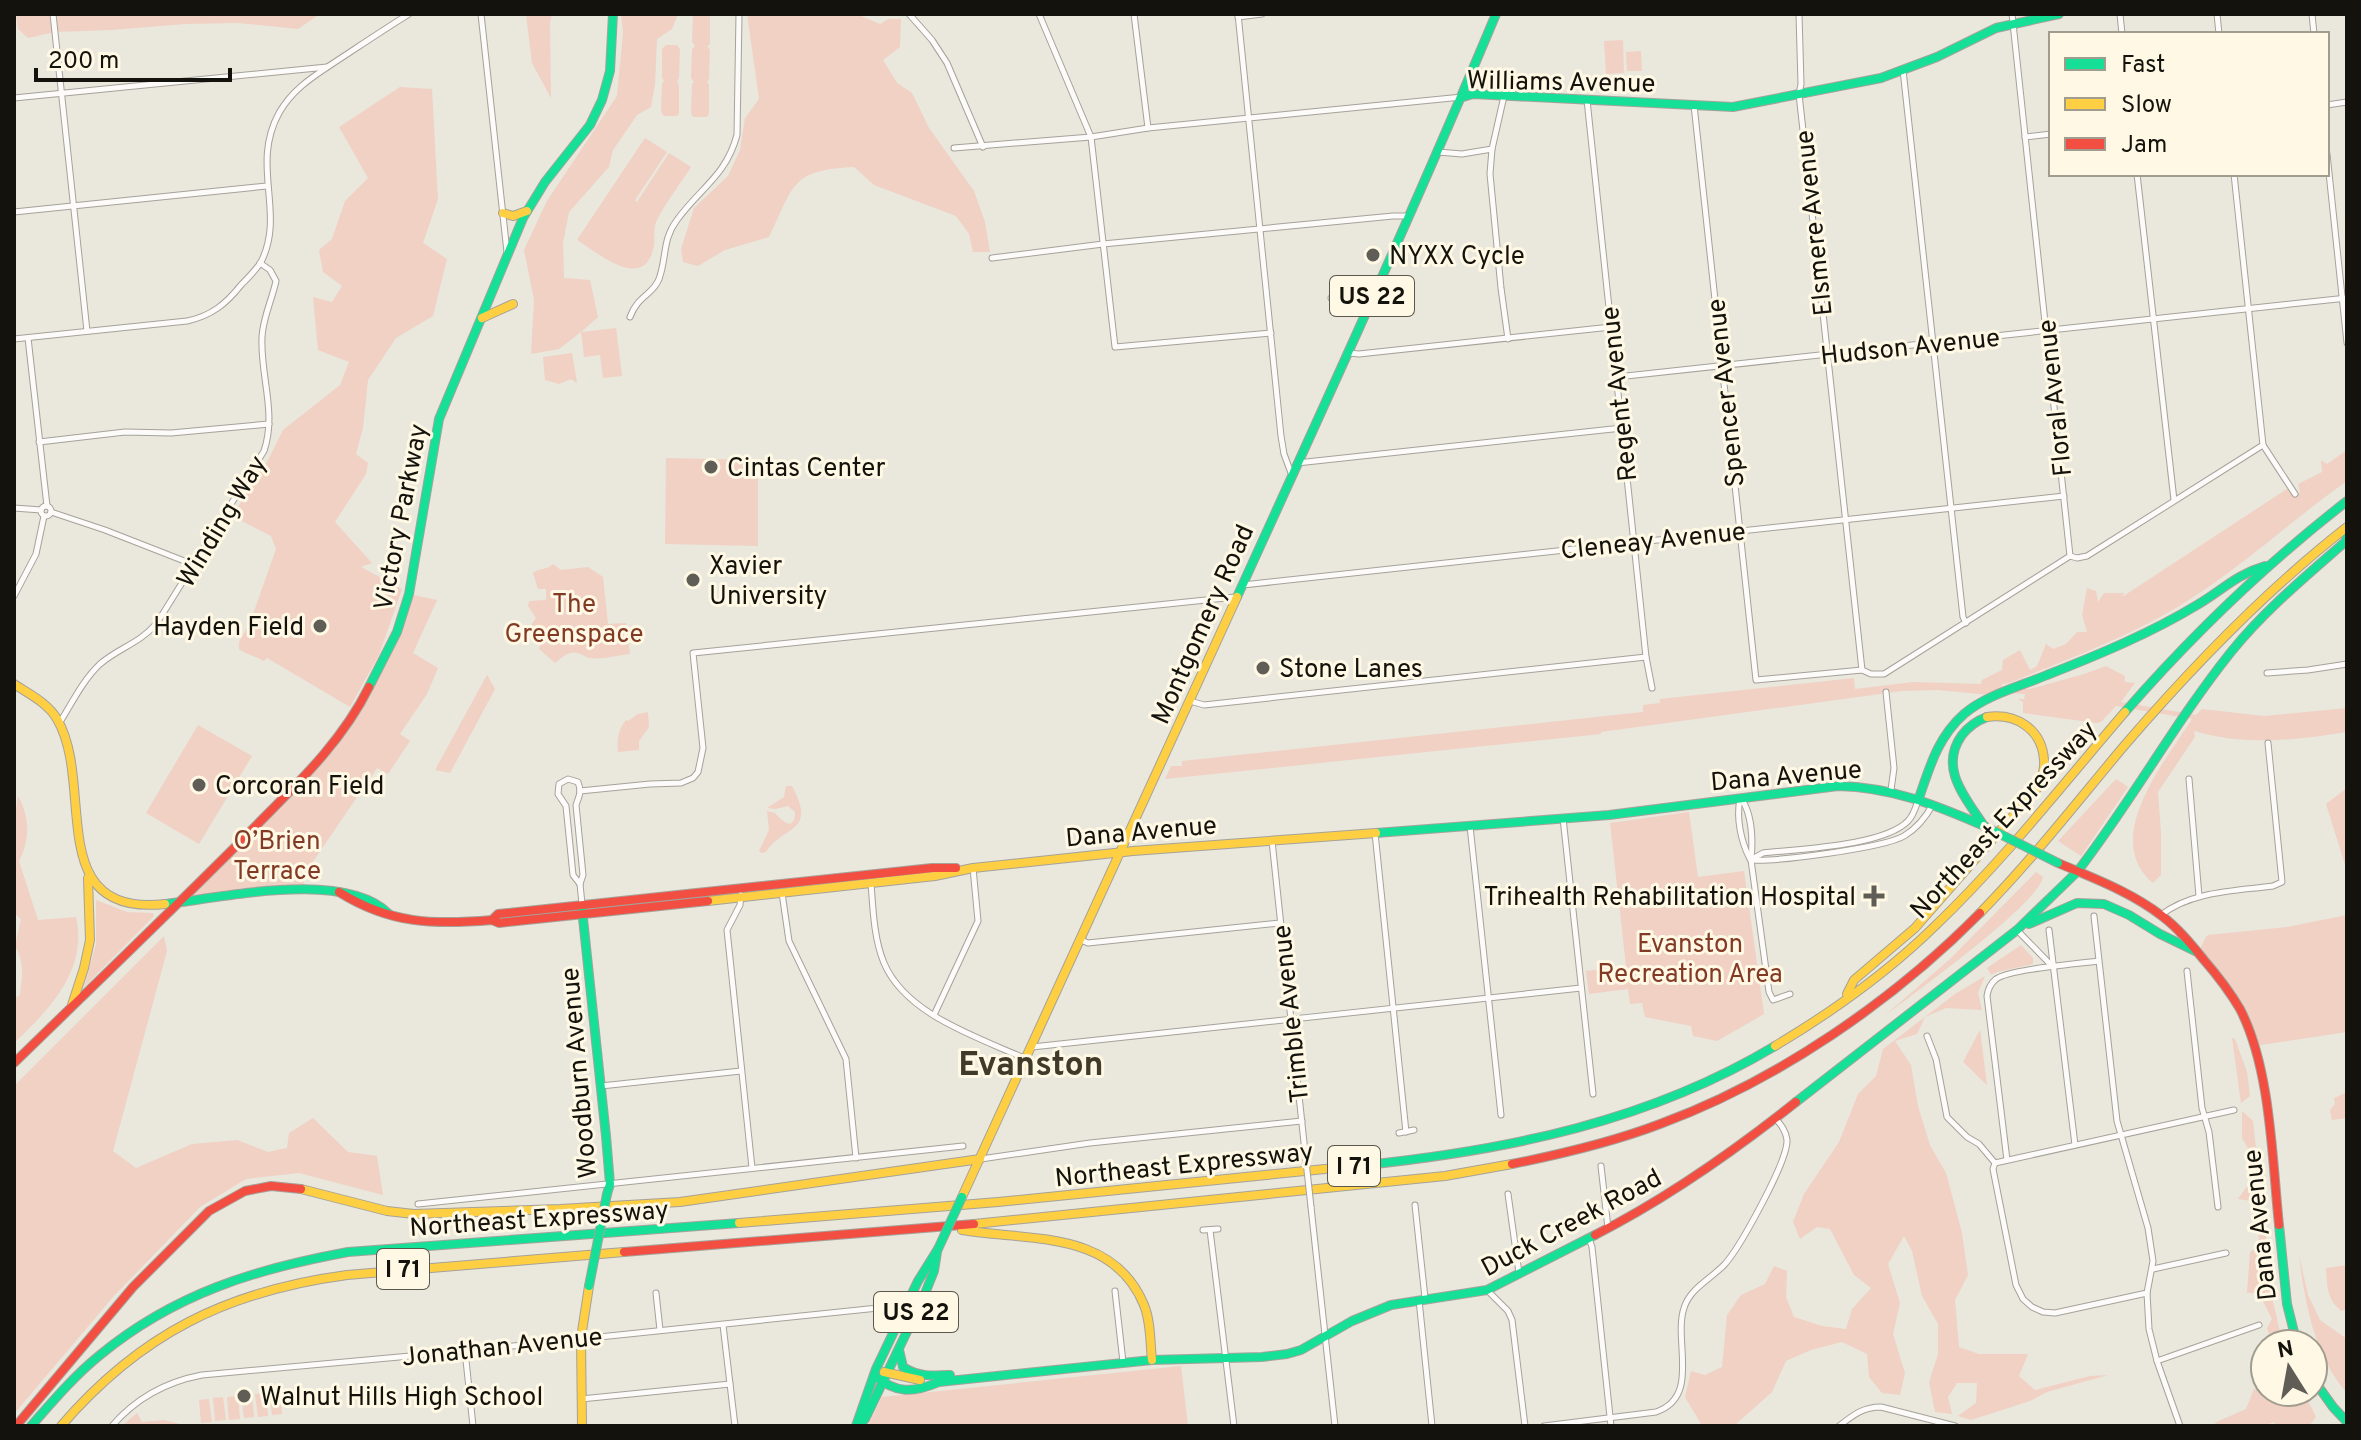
<svg xmlns="http://www.w3.org/2000/svg" width="2361" height="1440" viewBox="0 0 2361 1440" font-family="Overpass,sans-serif">
<rect width="100%" height="100%" fill="#eae7dd"/>
<g fill="#f0d1c4">
<path d="M16,14H320L298,29L238,23L185,24L112,30L55,32L28,38L18,29Z"/>
<path d="M526,14H552L550,23L551,98L532,63Z"/>
<path d="M621,14H678L672,29L657,39L655,84L651,107L637,115L613,150L609,167L569,212L563,243L564,278L590,280L598,317L581,332L616,328L622,376L603,378L600,355L584,357L581,332L559,349L531,354L534,300L524,250L547,201L617,96L623,33Z"/>
<path d="M693,14H710V44L707,46L710,50L709,79L707,82L709,85V114L706,117H694L691,114L692,84L694,82L691,78L692,49L695,46L692,42Z"/>
<path d="M747,14H860L861,16L880,24L888,19H901L900,47L883,60L897,83L912,93L929,128L974,191L985,222L990,252H973L969,234L956,216L874,185L854,167C789,170 794,187 769,237L725,250L698,266L683,262L681,249L694,208L728,176L740,150L745,118L759,99Z"/>
<path d="M1623,40L1624,73L1606,74L1604,41Z"/>
<path d="M666,45H677L680,49L679,78L677,81L679,85V114L676,116H664L661,112L662,84L664,81L662,77V49Z"/>
<path d="M1641,51L1642,71H1627L1626,52Z"/>
<path d="M400,87L432,89L438,199L423,243L447,259L433,316L396,338L368,380L363,428L356,454L368,463L366,474L335,522L372,563L361,567L402,589L379,655L350,707L267,658L264,661C256,656 246,655 239,649V642L250,623L276,549L271,536L232,516L267,462L283,430L340,385L349,362L318,350L313,297L332,302L342,286L323,272L319,250L332,239L345,201L368,178L339,127Z"/>
<path d="M645,138L667,152L635,200L637,202L669,153L691,167C680,184 666,202 657,220C652,229 656,240 653,250C642,291 598,253 577,240Z"/>
<path d="M572,353L577,383L571,379L559,384L545,380L543,357Z"/>
<path d="M2347,450V481C2289,522 2237,572 2176,608C2123,639 2066,660 2009,683L2002,684L2001,688L2030,689L2084,674L2106,666L2125,676V682L2135,683L2121,702L2196,715L2202,709L2264,716L2347,708V732C2298,740 2243,746 2194,731L2195,737L2158,792L2161,833V875L2153,883C2100,839 2166,760 2192,719L2116,706L2101,722L2096,723L2023,713V702L2018,699H2024L2025,694L1995,692L1989,695L1938,690L1902,691L1601,732V734L1165,779L1171,766H1182V761L1643,712V705L1660,703V699L1854,678L1855,689L1913,682L1981,684L1982,680L2002,670L2003,660L2020,650L2030,670L2037,666L2046,644L2053,649L2066,644L2077,632H2087L2082,615L2087,588L2096,591L2098,602L2104,593H2124L2122,597L2290,487L2295,495L2300,493L2298,484L2322,472L2321,460L2327,464Z"/>
<path d="M666,458L758,460V546L665,544Z"/>
<path d="M553,564L561,570L588,567L603,577L608,624L626,623L630,654C618,655 602,660 590,658C583,657 580,651 571,653C564,654 560,660 555,663L539,649L543,637L538,633L543,631L538,625L530,627L536,618L528,606L529,601L546,600V589H538L533,573C539,568 547,570 553,564Z"/>
<path d="M409,594L437,600L413,653L438,668L427,694L400,734L410,741L388,774L377,768L310,866L305,877L303,888L180,901L319,761L373,682Z"/>
<path d="M487,675L495,689L450,773L435,770Z"/>
<path d="M648,712L649,727L639,741V750L618,752C617,739 618,730 626,720L628,721L638,714Z"/>
<path d="M198,725L252,756L199,844L146,813Z"/>
<path d="M2116,779L2128,787L2081,856L2058,841Z"/>
<path d="M786,786H792C818,834 782,825 766,852L761,853L759,851L769,830L767,811L775,813C781,820 795,833 795,812L788,806L775,809L767,808L784,797Z"/>
<path d="M2347,788V871L2326,804Z"/>
<path d="M18,796C30,817 30,841 19,861L38,920L76,917C88,970 50,1009 14,1043V999L20,995C22,975 25,964 15,946L21,919L14,913V823Z"/>
<path d="M1689,812L1698,877L1744,871L1764,1014L1717,1041L1693,1036L1691,1026L1645,1017L1642,1003L1630,1004L1628,989L1589,994L1586,971L1626,966L1610,823Z"/>
<path d="M2036,872L2043,877C2038,905 1911,995 1882,1018L1950,959Z"/>
<path d="M96,900L127,912L153,913L154,916L84,987L96,944Z"/>
<path d="M2347,915V1032L2254,1046L2248,1028L2198,953L2206,937L2208,935L2287,927Z"/>
<path d="M164,936L167,951L113,1151L136,1168L192,1144L237,1140L268,1152L287,1148L289,1133L313,1118L348,1152L377,1156L383,1195L299,1173L246,1179L200,1207L113,1297L14,1414V1086Z"/>
<path d="M2021,945L2033,958V964L1997,972L1991,975L1987,968Z"/>
<path d="M1985,976L1978,993L1982,1010L1946,1008L1925,1017L1917,1034L1895,1041L1911,1065L1918,1106L1930,1145L1946,1173L1962,1233L1968,1275L1955,1300L1959,1347L1979,1354H2028L2019,1376L2035,1390L2090,1376L2108,1375L2047,1392L2030,1401L1971,1420L1958,1416L1976,1403L1977,1383H1957L1948,1397L1952,1414L1935,1412L1929,1382L1938,1354V1324L1922,1296L1912,1251L1904,1236L1888,1264L1900,1303L1893,1334L1905,1373L1900,1395L1882,1393L1869,1377L1867,1354L1842,1342L1811,1350L1786,1361L1772,1392L1734,1426H1699L1701,1424L1685,1397L1691,1371L1705,1375L1722,1367L1727,1315L1741,1295L1765,1284L1774,1266L1787,1271L1786,1297L1794,1317L1822,1326L1846,1329L1852,1309L1871,1288L1854,1275L1830,1229L1817,1227L1800,1239L1793,1222L1804,1194L1839,1142L1858,1094L1876,1076L1883,1049L1955,994Z"/>
<path d="M1980,1030L1987,1085L1963,1062Z"/>
<path d="M2232,1038L2235,1039L2247,1072L2250,1096L2241,1103Z"/>
<path d="M2345,1087H2347V1118L2332,1120L2330,1110L2335,1104L2334,1098L2345,1093Z"/>
<path d="M2242,1111L2253,1121L2273,1302L2283,1344H2272L2267,1328L2272,1319L2259,1293H2247L2250,1252L2259,1246L2258,1202L2238,1199L2251,1181L2249,1150L2242,1138Z"/>
<path d="M2299,1255L2308,1295L2320,1320L2347,1339V1393C2314,1355 2305,1303 2299,1255Z"/>
<path d="M2347,1265V1309L2342,1311C2327,1301 2327,1286 2326,1268Z"/>
<path d="M1181,1366L1188,1426H868L882,1397Z"/>
<path d="M2254,1389L2276,1395L2279,1392H2304L2316,1417L2309,1426H2273L2275,1422C2257,1428 2233,1429 2214,1423L2246,1409Z"/>
<path d="M280,1391L282,1414L272,1415L269,1392Z"/>
<path d="M266,1393L268,1416L258,1417L255,1394Z"/>
<path d="M252,1394L254,1417L244,1418L241,1395Z"/>
<path d="M238,1396L240,1419L229,1420L227,1397Z"/>
<path d="M223,1397L226,1420L215,1421L213,1398Z"/>
<path d="M209,1399L212,1422L201,1423L199,1400Z"/>
<path d="M137,1413L142,1422L164,1420L188,1426H122Z"/>
</g>
<g fill="none" stroke-linecap="round" stroke-linejoin="round">
<g stroke="#a5a29a" stroke-width="7">
<g id="street">
<path d="M53,14L87,331"/>
<path d="M481,14L507,252"/>
<path d="M909,14L932,40L947,63L983,147"/>
<path d="M1039,14L1091,137L1115,347L1271,333"/>
<path d="M1134,14L1148,128"/>
<path d="M1238,14L1281,436L1284,454L1291,473"/>
<path d="M1799,14L1801,84L1799,94L1862,670"/>
<path d="M2012,14L2070,556"/>
<path d="M2120,14L2122,34"/>
<path d="M2217,14L2219,34"/>
<path d="M2312,14L2314,34"/>
<path d="M1238,17L1262,14"/>
<path d="M1903,70L1963,617L1966,623"/>
<path d="M1504,96L1492,149L1490,174L1501,288L1508,339"/>
<path d="M14,98L327,67"/>
<path d="M1587,100L1646,657L1652,688"/>
<path d="M1694,105L1756,680L1862,670L1871,674H1884L2070,556"/>
<path d="M2327,105L2347,102"/>
<path d="M2025,137L2051,134"/>
<path d="M954,148L1091,137L1148,128L1462,97"/>
<path d="M1438,152L1462,154L1492,149"/>
<path d="M2327,154L2347,343"/>
<path d="M2137,174L2174,500"/>
<path d="M2234,174L2263,445L2295,494"/>
<path d="M14,212L267,186"/>
<path d="M992,258L1103,244L1393,216H1407"/>
<path d="M1331,298H1337L1364,313"/>
<path d="M630,317C638,295 653,295 659,279C667,257 662,240 677,220C700,188 726,176 737,135L739,14"/>
<path d="M28,338L47,506"/>
<path d="M14,339L187,321C211,316 226,304 241,285C248,278 256,270 261,262C286,213 250,166 279,113C292,90 311,78 332,64C358,47 383,30 409,14"/>
<path d="M1349,353L1359,354L1611,327"/>
<path d="M1617,377L2347,298"/>
<path d="M39,442L125,432L171,433L269,424"/>
<path d="M1297,463L1622,428"/>
<circle cx="46" cy="511" r="5"/>
<path d="M14,508L41,510"/>
<path d="M51,512L105,530L192,564"/>
<path d="M2070,556L2077,558L2087,556L2263,445"/>
<path d="M1243,585L2064,496"/>
<path d="M14,596L36,554L44,516"/>
<path d="M2267,673L2308,670L2347,664"/>
<path d="M1886,692L1894,768L1891,790"/>
<path d="M1190,701L1204,705L1646,657"/>
<path d="M60,722C72,703 83,680 100,664C120,647 139,644 157,623L264,451C277,413 260,375 262,337C263,317 272,300 276,281L270,270L260,263"/>
<path d="M568,779L578,782C582,792 579,796 576,805L583,875L580,884L573,875L566,806L558,794L559,784Z"/>
<path d="M2189,779L2199,896"/>
<path d="M580,791L650,784L681,783L693,778L698,772L703,748L693,653L1235,597"/>
<path d="M1741,798C1752,814 1753,840 1751,860L1769,992L1773,1000L1790,994"/>
<path d="M1740,799C1736,818 1741,842 1750,859"/>
<path d="M1563,818L1593,1094"/>
<path d="M1470,826L1501,1115"/>
<path d="M1375,833L1406,1132"/>
<path d="M1272,841L1305,1152"/>
<path d="M1752,859L1763,853C1798,849 1884,846 1908,821C1914,815 1916,806 1919,798"/>
<path d="M1751,860C1775,862 1883,848 1904,836C1916,829 1926,817 1933,804"/>
<path d="M871,883C873,910 874,939 884,963C906,1015 978,1037 1026,1059"/>
<path d="M580,884L582,904"/>
<path d="M782,893L789,941L846,1059L856,1158"/>
<path d="M741,895L740,905L727,930L752,1168"/>
<path d="M2161,915C2192,891 2235,891 2273,886L2282,882L2268,743"/>
<path d="M2094,916L2117,1121L2148,1228L2153,1261L2147,1293L2149,1329L2157,1361L2180,1426"/>
<path d="M2017,930L2052,966"/>
<path d="M2049,930L2075,1145"/>
<path d="M1081,940L1088,943L1280,923"/>
<path d="M2187,971L2202,1108L2209,1132L2218,1207"/>
<path d="M934,1015L978,921L973,868"/>
<path d="M1927,1036L1936,1059L1947,1117L1967,1137L1979,1144L1995,1163"/>
<path d="M1032,1047L1581,988"/>
<path d="M601,1086L741,1071"/>
<path d="M1399,1133L1414,1130"/>
<path d="M981,1159L1090,1143L1302,1121"/>
<path d="M2007,1160L1987,996C1988,989 1990,984 1996,979C2011,969 2077,964 2098,961"/>
<path d="M1995,1163L1993,1169L2016,1285L2023,1299L2032,1307L2043,1312L2055,1313L2147,1293"/>
<path d="M1995,1163L2234,1110"/>
<path d="M1601,1166L1608,1228"/>
<path d="M1508,1194L1519,1273"/>
<path d="M418,1204L963,1146"/>
<path d="M1415,1205L1425,1298"/>
<path d="M1311,1207L1335,1426"/>
<path d="M1203,1230L1218,1229"/>
<path d="M1210,1230L1234,1426"/>
<path d="M1589,1238L1592,1247L1611,1426"/>
<path d="M2153,1269L2226,1253"/>
<path d="M1487,1290L1508,1311L1512,1320L1525,1426"/>
<path d="M1115,1291L1123,1362"/>
<path d="M656,1293L660,1330"/>
<path d="M1419,1300L1432,1426"/>
<path d="M723,1325L735,1426"/>
<path d="M465,1351L473,1426"/>
<path d="M2157,1361L2259,1325"/>
<path d="M581,1399L730,1384"/>
<path d="M112,1426C136,1398 165,1382 202,1375L465,1351L907,1305"/>
<path d="M1544,1426L1656,1412C1701,1397 1673,1341 1684,1308C1690,1288 1711,1279 1725,1264C1740,1247 1788,1161 1787,1140C1786,1131 1781,1125 1776,1119"/>
<path d="M1839,1426C1853,1415 1863,1407 1881,1407L1955,1426"/>
</g>
</g>
<g stroke="#a5a29a" stroke-width="10">
<g id="fast">
<path d="M1463,97L1473,94L1733,107L1881,78L1937,57L1996,28L2059,14"/>
<path d="M1237,597C1325,404 1414,210 1496,14"/>
<path d="M369,687L397,632L409,594L439,419L523,218L545,182L590,125L602,100L610,71L613,14"/>
<path d="M2125,712C2193,634 2266,564 2347,501"/>
<path d="M1919,798C1930,766 1938,737 1964,714C1986,695 2021,686 2047,675C2098,655 2151,633 2197,605C2221,591 2237,574 2265,566"/>
<path d="M1984,826C1966,798 1938,768 1962,735C1969,726 1976,721 1987,717"/>
<path d="M1376,833L1609,815L1838,786C1891,787 1936,805 1984,826"/>
<path d="M2077,872C2132,801 2175,722 2231,652C2264,611 2305,577 2345,542L2347,537"/>
<path d="M165,904C222,898 344,869 389,914"/>
<path d="M582,909L606,1136L610,1184L607,1194"/>
<path d="M2029,924L2077,903L2104,904L2129,915L2160,934L2195,951"/>
<path d="M1796,1102L2017,930L2077,872"/>
<path d="M1365,1165C1509,1150 1650,1121 1775,1046"/>
<path d="M2279,1225L2287,1304L2297,1344"/>
<path d="M899,1350L903,1367C918,1377 933,1376 950,1375"/>
<path d="M1152,1360L1262,1357L1287,1354L1301,1350L1352,1321L1391,1305L1487,1290L1595,1235"/>
<path d="M874,1375C896,1394 913,1393 939,1382L1152,1360"/>
<path d="M2313,1379L2333,1407L2347,1422"/>
<path d="M31,1426C53,1401 74,1376 100,1355C174,1294 255,1269 348,1252L739,1223"/>
<path d="M856,1426L876,1369L918,1281L938,1249"/>
<path d="M859,1426L865,1419L924,1296L934,1271L937,1252"/>
</g>
</g>
<g stroke="#a5a29a" stroke-width="10">
<g id="slow">
<path d="M503,213L513,216L527,211"/>
<path d="M482,318L513,304"/>
<path d="M14,684C29,694 48,703 57,719C96,785 42,917 165,904"/>
<path d="M708,901L935,876L973,868L1133,851L1376,833"/>
<path d="M1980,913C2032,860 2077,802 2124,746C2192,667 2265,591 2347,527"/>
<path d="M1847,994L1854,980L1915,928L2040,785C2042,777 2045,768 2044,760C2042,729 2016,713 1987,717"/>
<path d="M72,1005L84,968L90,940L88,878"/>
<path d="M1775,1046C1832,1012 1888,972 1935,926C2004,860 2063,784 2125,712"/>
<path d="M301,1189L387,1211L414,1214L560,1209L680,1202L980,1159"/>
<path d="M962,1197L1237,597"/>
<path d="M739,1223L998,1202L1365,1165"/>
<path d="M974,1224L1445,1176L1512,1164"/>
<path d="M962,1230C1027,1241 1113,1229 1144,1305C1151,1322 1150,1342 1152,1360"/>
<path d="M884,1372L920,1380"/>
<path d="M61,1426C140,1334 227,1291 347,1275L624,1252"/>
<path d="M582,1426L581,1338L589,1286"/>
</g>
</g>
<g stroke="#a5a29a" stroke-width="10">
<g id="jam">
<path d="M2058,863C2093,878 2131,892 2162,916C2178,928 2191,944 2204,960C2217,975 2230,992 2240,1009C2271,1069 2272,1159 2279,1225"/>
<path d="M339,892C390,924 434,925 492,920L499,923L708,901"/>
<path d="M492,920L498,914L932,868H956"/>
<path d="M14,1063C90,989 166,916 241,841C287,793 339,748 369,687"/>
<path d="M1512,1164C1562,1154 1613,1142 1660,1124C1777,1081 1893,1001 1980,913"/>
<path d="M1595,1235C1668,1198 1733,1152 1796,1102"/>
<path d="M624,1252L974,1224"/>
<path d="M16,1426L133,1287L209,1211L245,1191L271,1186L301,1189"/>
</g>
</g>
<use href="#street" stroke="#fcfbfa" stroke-width="5"/>
<use href="#fast" stroke="#16e098" stroke-width="8"/>
<use href="#slow" stroke="#ffcf43" stroke-width="8"/>
<use href="#jam" stroke="#f24e42" stroke-width="8"/>
<g stroke="#a5a29a" stroke-width="7" stroke-linecap="butt">
<path id="street-bridge" d="M1305,1152L1311,1207"/>
</g>
<g stroke="#a5a29a" stroke-width="10" stroke-linecap="butt">
<g id="fast-bridge">
<path d="M1984,826L2058,863"/>
<path d="M938,1249L962,1197"/>
<path d="M589,1286L607,1194"/>
</g>
</g>
<use href="#street-bridge" stroke="#fcfbfa" stroke-width="5"/>
<use href="#fast-bridge" stroke="#16e098" stroke-width="8"/>
</g>
<g fill="#5f5d55" stroke="#fef8e4" stroke-width="3">
<circle cx="1373" cy="255" r="8"/>
<circle cx="711" cy="467" r="8"/>
<circle cx="693" cy="580" r="8"/>
<circle cx="320" cy="626" r="8"/>
<circle cx="1263" cy="668" r="8"/>
<circle cx="199" cy="785" r="8"/>
<path d="M1870 884h8v8h8v8h-8v8h-8v-8h-8v-8h8z"/>
<circle cx="244" cy="1396" r="8"/>
</g>
<g text-anchor="middle" stroke-width="6" stroke-linejoin="round" paint-order="stroke">
<g fill="#fef8e4" stroke="#5a574d" stroke-width="2">
<rect x="1330" y="276" width="84" height="40" rx="6"/>
<rect x="1328" y="1146" width="52" height="40" rx="6"/>
<rect x="377" y="1249" width="52" height="40" rx="6"/>
<rect x="874" y="1292" width="84" height="40" rx="6"/>
</g>
<g font-size="24" font-weight="bold" fill="#14120c">
<text x="1372" y="304">US 22</text>
<text x="1354" y="1174">I 71</text>
<text x="403" y="1277">I 71</text>
<text x="916" y="1320">US 22</text>
</g>
<g font-size="26" fill="#14120c" stroke="#fef8e4">
<text transform="translate(1561 81) rotate(1)" y="9">Williams Avenue</text>
<text transform="translate(1813 223) rotate(-96)" y="9">Elsmere Avenue</text>
<text transform="translate(1910 346) rotate(-6)" y="9">Hudson Avenue</text>
<text transform="translate(1725 393) rotate(-96)" y="9">Spencer Avenue</text>
<text transform="translate(1618 394) rotate(-96)" y="9">Regent Avenue</text>
<text transform="translate(2054 398) rotate(-96)" y="9">Floral Avenue</text>
<text transform="translate(400 517) rotate(-79)" y="9">Victory Parkway</text>
<text transform="translate(221 521) rotate(-59)" y="9">Winding Way</text>
<text transform="translate(1653 540) rotate(-6)" y="9">Cleneay Avenue</text>
<text transform="translate(1202 624) rotate(-66)" y="9">Montgomery Road</text>
<text transform="translate(1786 775) rotate(-5)" y="9">Dana Avenue</text>
<text transform="translate(2003 819) rotate(-47)" y="9">Northeast Expressway</text>
<text transform="translate(1141 831) rotate(-5)" y="9">Dana Avenue</text>
<text transform="translate(1290 1014) rotate(-96)" y="9">Trimble Avenue</text>
<text transform="translate(578 1073) rotate(-95)" y="9">Woodburn Avenue</text>
<text transform="translate(1184 1164) rotate(-6)" y="9">Northeast Expressway</text>
<text transform="translate(539 1218) rotate(-4)" y="9">Northeast Expressway</text>
<text transform="translate(1571 1222) rotate(-28)" y="9">Duck Creek Road</text>
<text transform="translate(2259 1225) rotate(-96)" y="9">Dana Avenue</text>
<text transform="translate(502 1346) rotate(-6)" y="9">Jonathan Avenue</text>
</g>
<g font-size="26" fill="#14120c" stroke="#fef8e4" text-anchor="start">
<text x="1389" y="264">NYXX Cycle</text>
<text x="727" y="476">Cintas Center</text>
<text x="709" y="574">Xavier<tspan x="709" dy="30">University</tspan></text>
<text x="304" y="635" text-anchor="end">Hayden Field</text>
<text x="1279" y="677">Stone Lanes</text>
<text x="215" y="794">Corcoran Field</text>
<text x="1856" y="905" text-anchor="end">Trihealth Rehabilitation Hospital</text>
<text x="260" y="1405">Walnut Hills High School</text>
</g>
<g font-size="26" fill="#823a25" stroke="#fef8e4">
<text x="574" y="612">The<tspan x="574" dy="30">Greenspace</tspan></text>
<text x="277" y="849">O’Brien<tspan x="277" dy="30">Terrace</tspan></text>
<text x="1690" y="952">Evanston<tspan x="1690" dy="30">Recreation Area</tspan></text>
</g>
<g font-size="34" font-weight="bold" fill="#3f3a2a" stroke="#fef8e4">
<text x="1031" y="1075">Evanston</text>
</g>
</g>
<rect width="2361" height="1440" fill="none" stroke="#14120c" stroke-width="32"/>
<rect x="2049" y="32" width="280" height="144" fill="#fef8e4" stroke="#a09c8e" stroke-width="2"/>
<rect x="2065" y="58" width="40" height="12" fill="#16e098" stroke="#a09c8e" stroke-width="2"/>
<text x="2121" y="72" font-size="24" fill="#14120c">Fast</text>
<rect x="2065" y="98" width="40" height="12" fill="#ffcf43" stroke="#a09c8e" stroke-width="2"/>
<text x="2121" y="112" font-size="24" fill="#14120c">Slow</text>
<rect x="2065" y="138" width="40" height="12" fill="#f24e42" stroke="#a09c8e" stroke-width="2"/>
<text x="2121" y="152" font-size="24" fill="#14120c">Jam</text>
<g transform="translate(2289 1368) rotate(349)"><circle r="38" fill="#fef8e4" stroke="#a09c8e" stroke-width="2"/>
<path d="M0-6L14 30L0 20L-14 30Z" fill="#5f5d55"/>
<text y="-12" font-size="22" font-weight="bold" text-anchor="middle" fill="#14120c">N</text>
</g>
<path d="M36 68v12h194v-12" fill="none" stroke="#14120c" stroke-width="4"/>
<text x="48" y="68" font-size="24" fill="#14120c" stroke="#fef8e4" stroke-width="6" paint-order="stroke">200 m</text>
</svg>
